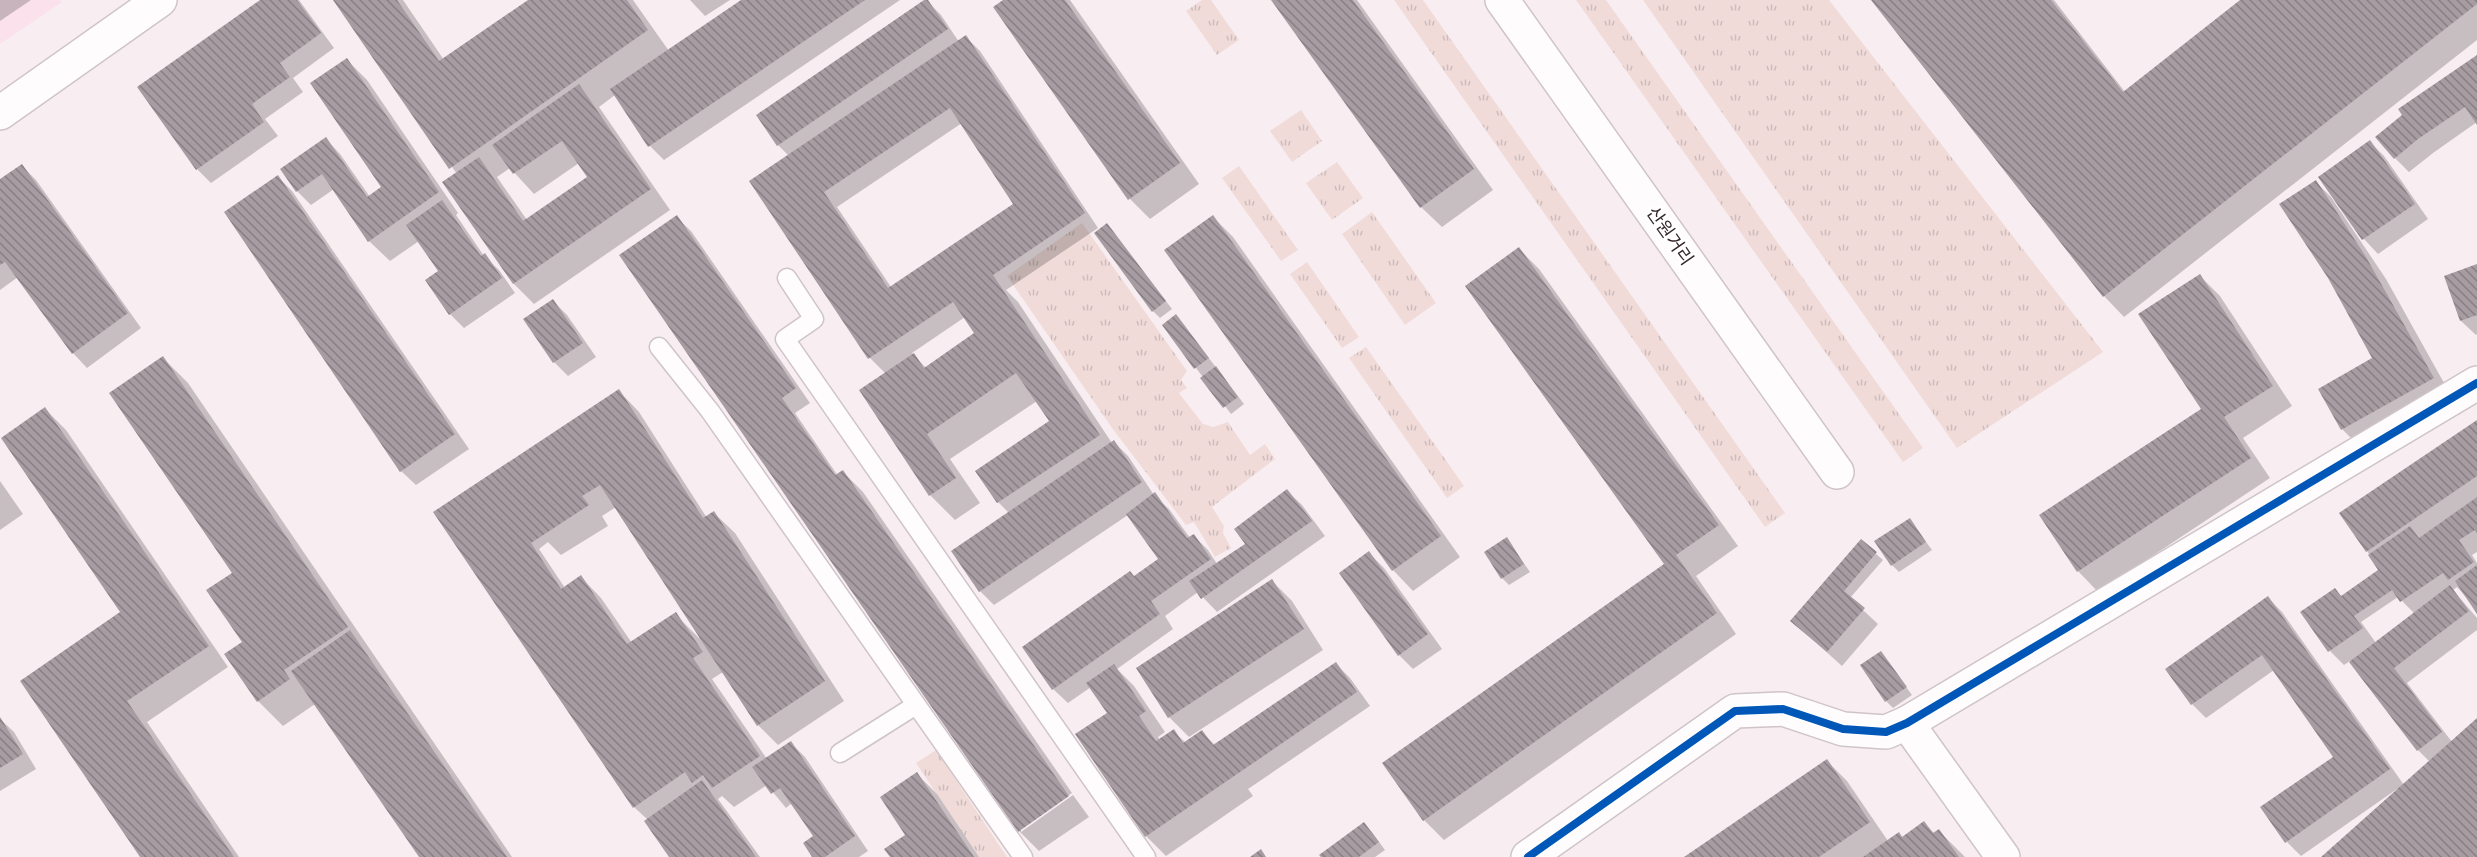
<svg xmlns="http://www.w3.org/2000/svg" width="2477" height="857" viewBox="0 0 2477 857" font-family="'DM Sans','Noto Sans KR',sans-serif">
<defs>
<pattern id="grass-tufts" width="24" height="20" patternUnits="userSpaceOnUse" patternTransform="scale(1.5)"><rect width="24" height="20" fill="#f0dbd9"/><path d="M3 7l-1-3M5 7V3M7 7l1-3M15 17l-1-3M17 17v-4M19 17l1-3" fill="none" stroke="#cebcbb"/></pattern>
<pattern id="building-back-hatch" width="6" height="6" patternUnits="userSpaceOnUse" patternTransform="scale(1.5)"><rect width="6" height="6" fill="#a69ca2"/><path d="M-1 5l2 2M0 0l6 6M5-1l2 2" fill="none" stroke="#887f84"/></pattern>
</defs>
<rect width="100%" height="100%" fill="#f8eef2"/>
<path fill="#fae1eb" d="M0,0H60L62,2L0,44Z"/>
<g fill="url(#grass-tufts)">
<path d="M1202,0H1211L1239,40L1217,55L1186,11Z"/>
<path d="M1394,0H1423L1785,513L1765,527Z"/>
<path d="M1576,0H1606L1923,448L1903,462Z"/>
<path d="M1643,0H1829L2103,352L1957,448Z"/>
<path d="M1301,110L1322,141L1292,162L1270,131Z"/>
<path d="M1337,162L1363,198L1332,220L1306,183Z"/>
<path d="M1239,166L1298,250L1281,261L1222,178Z"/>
<path d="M1372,212L1436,303L1405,325L1342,234Z"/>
<path d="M1082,223L1187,371L1181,380L1187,388L1179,393L1203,424L1213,427L1228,422L1250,455L1265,444L1275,459L1212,507L1224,526L1223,533L1231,548L1215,557L1194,522L1186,525L1112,428L1007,276Z"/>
<path d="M1307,262L1359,337L1342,348L1290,274Z"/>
<path d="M1366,347L1464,486L1447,498L1349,358Z"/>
<path d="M936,750L1007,857H979L916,763Z"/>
</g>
<g fill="#0003" fill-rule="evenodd">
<path d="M0,0H31L0,21Z"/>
<path d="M262,0H299L334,48L293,78L303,92L265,119L278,136L211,183L197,169Z"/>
<path d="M334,0H403L444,60L530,0H633L669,51L744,0H900L664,160L650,146L615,95L599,107L670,210L534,304L514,284L444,182L457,174ZM579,163L589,177L527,220L497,177L510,168L534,194Z"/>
<path d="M690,0H730L705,16Z"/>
<path d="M926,0L941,15L959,42L966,37L980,51L1098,228L1006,290L1018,302L1112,443L1114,442L1128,456L1154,495L1169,509L1190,538L1194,536L1208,550L1217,564L1247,544L1287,491L1302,505L1325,536L1217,612L1198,592L1165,616L1173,629L1117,669L1134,686L1165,732L1158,737L1160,740L1173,731L1186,743L1202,732L1216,746L1336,664L1350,678L1370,706L1248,789L1253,796L1166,856L1146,836L1109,713L1091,687L1068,703L1053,689L1024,648L1160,560L1128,515L994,605L980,591L1009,513L998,502L977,471L1051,422L1037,401L950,459L980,503L955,520L930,495L886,374L870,358L789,156L778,145ZM962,123L1016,204L891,287L837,207ZM965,317L976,334L926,368L912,353Z"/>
<path d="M1005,0H1070L1199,184L1150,219L1130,199L995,7Z"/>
<path d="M1273,0H1357L1493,190L1442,227L1421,207Z"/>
<path d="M1873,0H2054L2125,92L2243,0H2477V40L2124,317L2104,296Z"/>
<path d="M2477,57V122L2433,153L2409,172L2395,158Z"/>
<path d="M347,60L367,80L458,213L456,215L484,256L499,270L515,293L464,328L450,314L440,272L419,241L390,261L369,241L334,189L311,205L297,191L326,139L340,154L370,197L383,188Z"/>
<path d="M2370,142L2384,156L2428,219L2378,254L2364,239L2321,177Z"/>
<path d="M22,166L36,180L141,328L87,368L73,353L18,277L0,290V181Z"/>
<path d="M278,177L292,191L469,449L416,485L401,471Z"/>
<path d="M2316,182L2331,197L2386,279L2453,399L2363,450L2343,430L2320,390L2375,359L2329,277Z"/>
<path d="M676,217L691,231L810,403L795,413L838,476L843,472L863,492L1072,793L1021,828V832L1073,795L1089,817L1039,851L1019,831Z"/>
<path d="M1213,217L1233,237L1460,557L1413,591L1393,570Z"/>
<path d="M1107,225L1172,309L1160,318L1153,311Z"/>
<path d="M1519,249L1539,269L1738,546L1696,576L1736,634L1444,840L1424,820L1384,764L1666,564Z"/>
<path d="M2477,265V334L2476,335L2461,321L2446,277Z"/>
<path d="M2200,276L2220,296L2292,406L2243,438L2270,478L2098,592L2078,571L2041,515L2203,410Z"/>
<path d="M553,301L567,315L596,357L568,376L554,362Z"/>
<path d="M1182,323L1244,404L1231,414L1196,368Z"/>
<path d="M163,358L188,383L512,857H421L315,704L283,726L258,701L226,655L244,643L234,573Z"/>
<path d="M619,391L639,412L707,518L714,513L735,533L844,701L778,745L758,725L723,672L712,679L767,759L791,743L805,757L868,851L859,857H814L815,837L792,803L786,808L767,785L734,807L722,796L718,799L760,857H671L648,820L634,807L435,513ZM616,507L700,637L699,638L675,614L632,643L601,598L581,577L565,588L539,549L548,542L561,555L608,526L602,516Z"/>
<path d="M45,409L66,430L228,667L147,722L239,857H142L22,682L122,612Z"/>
<path d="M2477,421V552L2472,555L2477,563V610L2457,587L2453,590L2477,618V630L2407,683L2452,742L2477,720V857H2323L2398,790L2397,789L2301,856L2287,842L2335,757L2274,670L2206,718L2192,704L2268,598L2282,612L2404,785L2430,762L2418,750L2350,661L2344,665L2330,651L2303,612L2335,590L2342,597L2384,578L2367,551ZM2398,597L2415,614L2376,643L2361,622Z"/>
<path d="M0,481L23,514L0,530Z"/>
<path d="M1910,520L1932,550L1899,572L1892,565Z"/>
<path d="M1507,539L1530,572L1509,585L1502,578Z"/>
<path d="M1861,541L1883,560L1850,598L1878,624L1842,666L1792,621Z"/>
<path d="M1369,553L1384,568L1442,649L1413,669L1399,655Z"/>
<path d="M1272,581L1292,601L1323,650L1189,737L1169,717Z"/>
<path d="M1881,653L1912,695L1893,708L1886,701Z"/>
<path d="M0,719L14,732L36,769L0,791Z"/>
<path d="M1827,761L1847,781L1888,841L1899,833L1903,838L1924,823L1935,834L1939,831L1965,857H1687Z"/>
<path d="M917,774L937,794L979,857H891L907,835Z"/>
<path d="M1371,831L1385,850L1375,857H1322Z"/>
</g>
<g fill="url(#building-back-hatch)" fill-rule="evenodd">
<path d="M260,0H297L321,33L280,63L290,77L252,104L264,122L196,170L137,87Z"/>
<path d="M333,0H397L439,61L528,0H627L648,30L449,169Z"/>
<path d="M741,0H865L648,147L610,89Z"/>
<path d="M924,0H928L948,29L777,146L756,115Z"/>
<path d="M1003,0H1065L1180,163L1128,200L993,7Z"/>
<path d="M1271,0H1353L1474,169L1420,208Z"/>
<path d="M1871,0H2051L2123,92L2240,0H2477V4L2103,297Z"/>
<path d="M966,35L1085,213L993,275L1100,435L997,503L975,471L1049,421L1016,373L927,434L956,478L929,496L859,390L914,353L924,368L974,333L953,302L868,359L749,181ZM950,108L1013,204L888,288L824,192Z"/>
<path d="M2477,55V125L2465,107L2418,139L2394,159L2375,137L2402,115L2398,109Z"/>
<path d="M347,58L439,192L368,242L322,174L296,192L280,169L326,137L367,197L381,187L310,83Z"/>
<path d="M579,84L651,189L513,284L442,182L479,157L523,221L587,177L562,141L513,174L492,145Z"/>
<path d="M2370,140L2415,204L2362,240L2318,177Z"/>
<path d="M22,164L128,313L72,354L5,262L0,265V179Z"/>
<path d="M278,175L455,434L400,472L224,212Z"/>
<path d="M2316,180L2366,257L2434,378L2341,430L2318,389L2372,358L2328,278L2279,204Z"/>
<path d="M442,200L481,256L485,253L502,278L449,315L425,280L438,271L406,225Z"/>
<path d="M677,215L796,388L782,398L835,475L843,470L1069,796L1018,832L619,255Z"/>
<path d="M1213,215L1441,536L1392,571L1164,250Z"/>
<path d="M1107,223L1166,301L1152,312L1094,233Z"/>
<path d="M1519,247L1719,525L1676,555L1717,613L1423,821L1382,763L1664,564L1465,286Z"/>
<path d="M2477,264V315L2460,321L2444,276Z"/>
<path d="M2200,274L2273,386L2224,417L2251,458L2077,572L2039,515L2201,409L2138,314Z"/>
<path d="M553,299L583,343L553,363L523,319Z"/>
<path d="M1176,314L1209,358L1194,369L1162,325Z"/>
<path d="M163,356L348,627L284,670L290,679L257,702L224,654L242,642L206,590L232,573L109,393Z"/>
<path d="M1216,366L1238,397L1223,408L1200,378Z"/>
<path d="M619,389L703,518L714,511L825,681L757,726L600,485L582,496L589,505L531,543L561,589L581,575L627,644L676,612L703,652L693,658L760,756L712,788L703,775L692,783L685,772L633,808L433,512Z"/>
<path d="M45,407L209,646L127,701L234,857H140L20,681L120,612L1,438Z"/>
<path d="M2477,420V476L2366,552L2339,513Z"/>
<path d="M1114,440L1142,482L979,592L951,551Z"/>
<path d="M1287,489L1312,521L1201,599L1189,581L1245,544L1234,529Z"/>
<path d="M1155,492L1187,538L1194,534L1211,559L1151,601L1160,614L1052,690L1022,647L1130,571L1134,576L1158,559L1126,514Z"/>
<path d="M2477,497V533L2475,530L2459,540L2474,562L2448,580L2443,573L2400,602L2392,590L2354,616L2363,628L2328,652L2300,612L2335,588L2341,596L2378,570L2368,555L2410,526L2419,538Z"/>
<path d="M1910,518L1926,542L1891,566L1874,541Z"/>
<path d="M1507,537L1524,564L1501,579L1484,552Z"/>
<path d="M1861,539L1877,552L1844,591L1865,608L1827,652L1790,621Z"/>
<path d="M1369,551L1428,634L1398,656L1339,573Z"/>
<path d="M2477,565V614L2455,581Z"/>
<path d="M1272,579L1304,629L1168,718L1136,668Z"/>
<path d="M2450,585L2469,611L2394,668L2442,732L2417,751L2349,662Z"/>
<path d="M2268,596L2390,769L2285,843L2260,807L2333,757L2262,655L2191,705L2165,669Z"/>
<path d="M350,630L507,857H419L291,671Z"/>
<path d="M1881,651L1907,687L1885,702L1860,665Z"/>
<path d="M1336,662L1357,692L1145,837L1075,734L1107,713L1086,683L1114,664L1146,711L1139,716L1156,741L1174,729L1183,743L1202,730L1213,745Z"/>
<path d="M0,717L23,754L0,768Z"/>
<path d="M2477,718V857H2321Z"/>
<path d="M791,741L855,836L825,857H812L803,843L813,836L780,788L771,794L752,767Z"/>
<path d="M1827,759L1870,822L1819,857H1684Z"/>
<path d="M917,772L974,857H890L884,849L905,835L880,797Z"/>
<path d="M702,780L756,857H669L644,821Z"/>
<path d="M1924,821L1933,833L1939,829L1959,857H1863L1899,832L1902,837Z"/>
<path d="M1364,822L1379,842L1359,857H1321L1319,855Z"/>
<path d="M1261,849L1266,857H1250Z"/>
</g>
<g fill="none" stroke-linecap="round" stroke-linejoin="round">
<g stroke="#cfc4c9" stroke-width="21">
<g id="lane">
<path d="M787,278L814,319L785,339L1146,857"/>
<path d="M659,347L710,411L1023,857"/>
<path d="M840,753L916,705"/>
</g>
</g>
<g stroke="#cfc4c9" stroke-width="36">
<g id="street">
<path d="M1907,723L2003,857"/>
<path d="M1528,857L1735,711L1783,709L1843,729L1886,732L1907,723L2477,383"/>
</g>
</g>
<g stroke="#cfc4c9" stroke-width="36">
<g id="secondary">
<path d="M1502,0L1837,472"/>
<path d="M0,113L160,0"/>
</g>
</g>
<use href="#lane" stroke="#fefcfd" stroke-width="18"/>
<use href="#street" stroke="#fefcfd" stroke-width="33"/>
<use href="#secondary" stroke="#fefcfd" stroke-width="33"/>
<g stroke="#fff" stroke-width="11">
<path id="cycleway" d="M1528,857L1735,711L1783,709L1843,729L1886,732L1907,723L2477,383"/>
</g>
<use href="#cycleway" stroke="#0057b8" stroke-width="8"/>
</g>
<g text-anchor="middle" stroke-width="6" stroke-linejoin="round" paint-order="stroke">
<g font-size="18" fill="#35272d" stroke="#fff">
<text transform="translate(1670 236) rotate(55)" y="6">산원거리</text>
</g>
</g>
</svg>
